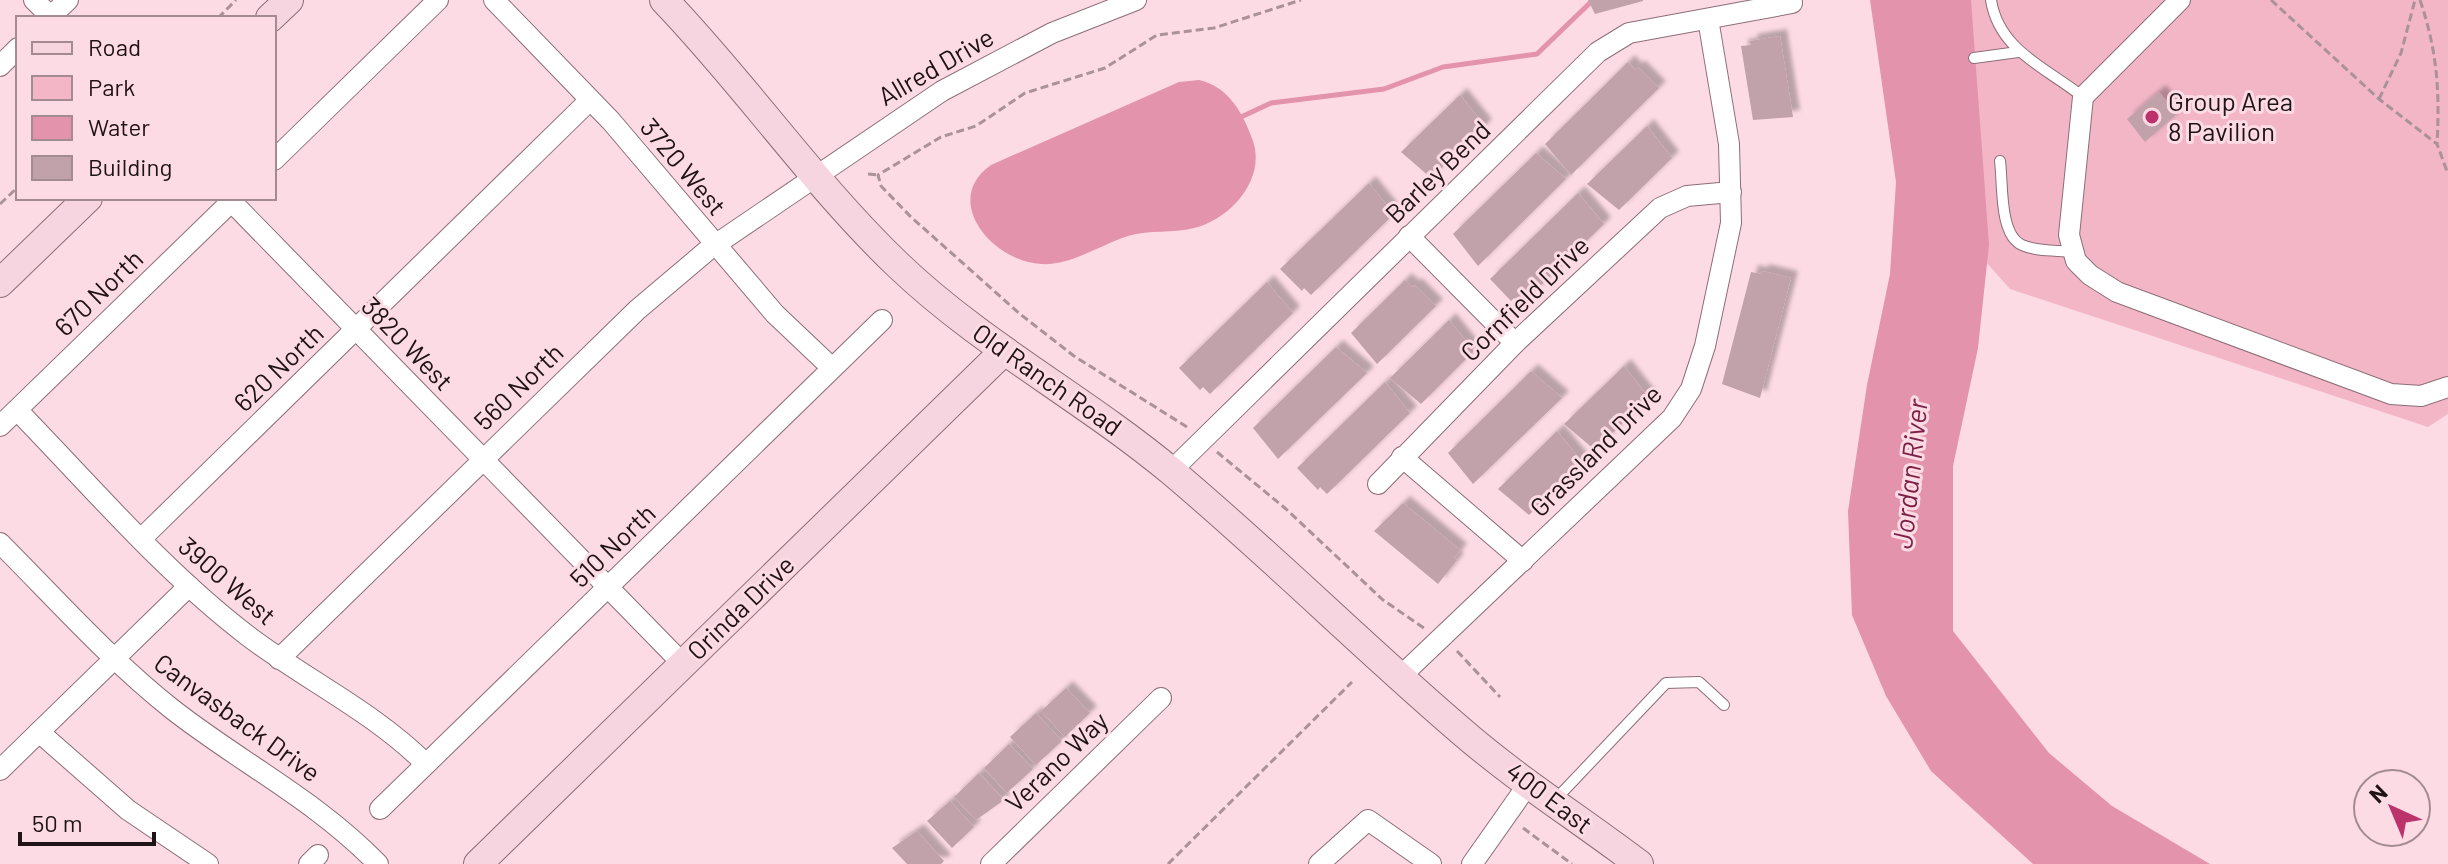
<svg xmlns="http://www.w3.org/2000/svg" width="2448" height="864" viewBox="0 0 2448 864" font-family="Barlow,sans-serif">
<defs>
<filter id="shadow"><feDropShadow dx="7" dy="-7" stdDeviation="2" flood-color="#0004"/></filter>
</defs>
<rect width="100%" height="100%" fill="#fddbe5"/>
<path fill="#f2b6c7" d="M1961,0H2448V414L2428,427L2010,289L1977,252Z"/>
<g fill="#e393ab">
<path d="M1870,0H1971L1989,245L1978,348L1953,466V631L2049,753L2112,806L2210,864H2033L1931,771L1886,696L1852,615L1848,511L1867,385L1890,274L1896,182Z"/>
<path d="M1199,80C1229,87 1243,113 1253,141C1266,180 1230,219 1194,228C1172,234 1150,229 1128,236C1100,245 1070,266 1041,264C994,262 940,201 991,165L1179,82Z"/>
</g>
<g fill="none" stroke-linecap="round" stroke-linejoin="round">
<path stroke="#e393ab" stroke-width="5" d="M1241,117L1271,103L1384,89L1443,67L1537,54L1593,0"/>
</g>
<g fill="#c1a1aa" filter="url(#shadow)">
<path d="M1588,0H1643V1L1595,14Z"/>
<path d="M1780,36L1793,117L1753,120L1741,46L1751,45L1750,41Z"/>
<path d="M1628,62L1635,70L1638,67L1659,88L1571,175L1545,144Z"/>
<path d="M2159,92L2177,114L2145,142L2127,119Z"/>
<path d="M1460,95L1485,126L1431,178L1401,152Z"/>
<path d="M1647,126L1672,158L1619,210L1587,184Z"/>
<path d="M1536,153L1566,179L1478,266L1453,234Z"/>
<path d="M1369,183L1394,214L1311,295L1304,288L1302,291L1280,269Z"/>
<path d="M1578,193L1604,224L1521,305L1514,298L1511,301L1490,279Z"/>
<path d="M1762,271L1791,278L1760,398L1722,384L1751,272L1761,274Z"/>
<path d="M1405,280L1412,287L1415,285L1436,306L1377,364L1351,333Z"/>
<path d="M1267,282L1293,313L1210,394L1203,387L1200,390L1179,368Z"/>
<path d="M1449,320L1474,351L1421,404L1390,378Z"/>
<path d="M1336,347L1367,373L1278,459L1253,428Z"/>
<path d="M1624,366L1649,398L1595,450L1564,424Z"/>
<path d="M1531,371L1562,398L1473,484L1448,453Z"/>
<path d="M1385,382L1410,413L1327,494L1320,487L1318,490L1297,468Z"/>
<path d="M1557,431L1583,463L1529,515L1498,489Z"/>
<path d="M1403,503L1460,550L1454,558L1457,560L1438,584L1374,531Z"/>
<path d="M1066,688L1090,713L1065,737L1041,711Z"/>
<path d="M1036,713L1062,741L1036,765L1010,737Z"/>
<path d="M1009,744L1033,769L1007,793L984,768Z"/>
<path d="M979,773L1004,800L976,820L954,797Z"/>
<path d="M950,801L974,827L952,848L927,821Z"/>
<path d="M917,831L944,861L941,864H907L892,848Z"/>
</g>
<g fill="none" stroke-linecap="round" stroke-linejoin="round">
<g stroke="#8c6e77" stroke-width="12">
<g id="lane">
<path d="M1991,0C1999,51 2047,68 2083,97"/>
<path d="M1974,58L2018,52"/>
<path d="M2000,161C2003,183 1999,235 2022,245C2037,252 2058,250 2073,252"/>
<path d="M1555,800L1666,683L1699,682L1724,705"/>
</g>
</g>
<g stroke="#8c6e77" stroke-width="22">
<g id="street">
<path d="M34,0L52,18"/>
<path d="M494,0L611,121L775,314L832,368"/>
<path d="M2180,0L2083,97L2069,235L2076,261L2090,275L2117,292L2391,394L2421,396L2448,387"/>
<path d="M49,18L68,0"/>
<path d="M0,66L18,48"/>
<path d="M274,160L438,0"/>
<path d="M228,198L683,664"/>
<path d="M1409,236L1515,343"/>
<path d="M17,410C91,486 163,571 248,636C306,680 374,712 426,764"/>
<path d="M0,426L235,198"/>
<path d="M1402,457L1523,561"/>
<path d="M1171,471L1598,52L1629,33L1792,3"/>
<path d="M1378,484L1515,343L1660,208L1687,196L1731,192"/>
<path d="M142,538L590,100"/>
<path d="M0,543C56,599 110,660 172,709C241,763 316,800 378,864"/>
<path d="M279,659L637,310L709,249L942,91L1052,33L1136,0"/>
<path d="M1402,675L1672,418L1691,389L1705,346L1731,223L1729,144L1708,19"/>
<path d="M39,732L128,810L208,864"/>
<path d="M0,770L189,586"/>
<path d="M380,809L882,320"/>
<path d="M309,864L318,855"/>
<path d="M991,864L1161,698"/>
<path d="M1319,864L1368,820L1431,864"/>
<path d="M1472,864L1529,783"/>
</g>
</g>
<g stroke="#8c6e77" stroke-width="30">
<g id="secondary">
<path d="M664,0C746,85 813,184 899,266C982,345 1083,398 1171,471C1270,554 1362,646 1460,730C1516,779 1580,819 1639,864"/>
<path d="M270,18L289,0"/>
<path d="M0,283L88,198"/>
<path d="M478,864L1003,352"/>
</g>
</g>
<g stroke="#ab9199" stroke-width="3" stroke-dasharray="8 4" stroke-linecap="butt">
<path d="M2271,0L2379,99L2437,144L2448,174"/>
<path d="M2420,0C2437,50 2440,91 2437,144"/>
<path d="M218,18L236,0"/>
<path d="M2379,99L2401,53L2415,0"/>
<path d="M868,174L878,175"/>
<path d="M0,204L18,187"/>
<path d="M1187,427L1074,356L1020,314L911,217L881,186L878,175L941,137L976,126L1025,93L1105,68L1157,35L1214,28L1301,0"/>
<path d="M1217,452L1286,509L1383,600L1424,628"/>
<path d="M1457,651L1500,697"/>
<path d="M1523,828L1572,864"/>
<path d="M1168,864L1352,682"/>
</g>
<use href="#lane" stroke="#fff" stroke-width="10"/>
<use href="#street" stroke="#fff" stroke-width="20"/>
<use href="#secondary" stroke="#f6d5e0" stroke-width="28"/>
</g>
<circle fill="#bc326b" stroke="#fddbe5" stroke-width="3" cx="2152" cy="117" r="8"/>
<g text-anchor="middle" stroke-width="6" stroke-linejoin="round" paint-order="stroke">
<g font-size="26" fill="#1e1316" stroke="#fddbe5">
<text transform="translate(936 67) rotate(-30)" y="9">Allred Drive</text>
<text transform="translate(683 167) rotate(50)" y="9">3720 West</text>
<text transform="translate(1438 172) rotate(-44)" y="9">Barley Bend</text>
<text transform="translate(99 293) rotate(-44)" y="9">670 North</text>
<text transform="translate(1525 299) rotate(-44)" y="9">Cornfield Drive</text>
<text transform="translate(407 344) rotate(46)" y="9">3820 West</text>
<text transform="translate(279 368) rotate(-44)" y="9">620 North</text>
<text transform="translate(1047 380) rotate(35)" y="9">Old Ranch Road</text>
<text transform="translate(519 387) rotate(-44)" y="9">560 North</text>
<text transform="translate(1596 451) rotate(-45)" y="9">Grassland Drive</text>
<text transform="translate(613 546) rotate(-44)" y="9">510 North</text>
<text transform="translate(227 581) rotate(41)" y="9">3900 West</text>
<text transform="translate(741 608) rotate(-44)" y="9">Orinda Drive</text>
<text transform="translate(237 718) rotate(36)" y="9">Canvasback Drive</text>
<text transform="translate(1057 762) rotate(-44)" y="9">Verano Way</text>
<text transform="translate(1549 798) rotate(37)" y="9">400 East</text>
</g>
<g font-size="26" fill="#1e1316" stroke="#fddbe5" text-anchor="start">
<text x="2168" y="111">Group Area<tspan x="2168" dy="30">8 Pavilion</tspan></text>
</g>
<g font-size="28" font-style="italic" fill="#7c1f45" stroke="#fddbe5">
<text transform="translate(1910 474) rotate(-84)" y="10">Jordan River</text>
</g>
</g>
<rect x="16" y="16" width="260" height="184" fill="#fddbe5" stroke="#a48b92" stroke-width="2"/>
<rect x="32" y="42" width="40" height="12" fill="#f6d5e0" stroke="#a48b92" stroke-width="2"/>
<text x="88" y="56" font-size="24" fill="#1e1316">Road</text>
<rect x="32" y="76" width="40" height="24" fill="#f2b6c7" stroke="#a48b92" stroke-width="2"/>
<text x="88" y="96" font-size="24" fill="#1e1316">Park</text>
<rect x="32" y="116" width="40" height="24" fill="#e393ab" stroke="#a48b92" stroke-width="2"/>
<text x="88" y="136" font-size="24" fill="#1e1316">Water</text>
<rect x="32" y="156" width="40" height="24" fill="#c1a1aa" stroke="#a48b92" stroke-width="2"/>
<text x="88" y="176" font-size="24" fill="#1e1316">Building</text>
<g transform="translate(2392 808) rotate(316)"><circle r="38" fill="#fddbe5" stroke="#a48b92" stroke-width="2"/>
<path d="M0-6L14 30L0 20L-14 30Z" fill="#bc326b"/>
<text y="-12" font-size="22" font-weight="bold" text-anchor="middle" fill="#1e1316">N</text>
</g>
<path d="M20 832v12h134v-12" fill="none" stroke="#1e1316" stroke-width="4"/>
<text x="32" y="832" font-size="24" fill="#1e1316" stroke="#fddbe5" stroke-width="6" paint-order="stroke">50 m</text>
</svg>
